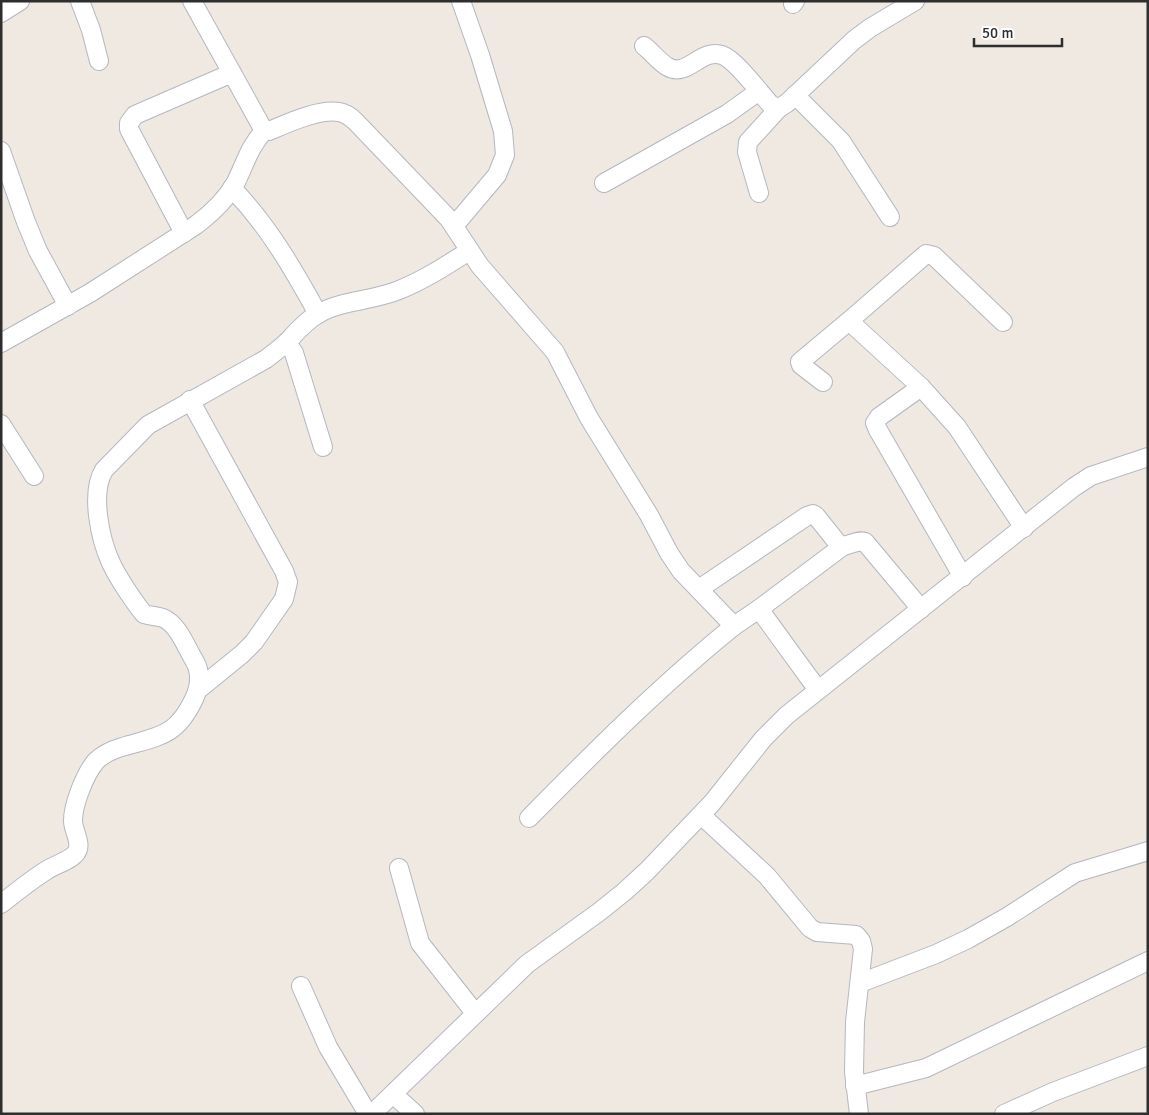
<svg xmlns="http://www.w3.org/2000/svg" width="1149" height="1115" viewBox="0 0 1149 1115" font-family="Signika,sans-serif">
<rect width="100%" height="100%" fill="#efe9e1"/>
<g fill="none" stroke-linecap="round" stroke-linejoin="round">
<g stroke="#b4b7c1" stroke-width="20">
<g id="minor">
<path d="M80,1L91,30L99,61"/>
<path d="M192,1L263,129L269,131C288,123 318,109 339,112C346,113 351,117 356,122L449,219L480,266L555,352L589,418L649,515L669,553L681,571L734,626L759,609L818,690"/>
<path d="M793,4L795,1"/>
<path d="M1,13L20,1"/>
<path d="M644,46C652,52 659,62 668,67C687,78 701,48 722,55C736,60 760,93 771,105L779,108L787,103L854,40L870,28L915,1"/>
<path d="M795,95L841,141L890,217"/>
<path d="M1,151L26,222L38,251L68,306"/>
<path d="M604,183L727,114L759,91"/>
<path d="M232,188C269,227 292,267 318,314"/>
<path d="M759,193L747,152L748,142L779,108"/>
<path d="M454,226L497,175L505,155L503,131L480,55L461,1"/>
<path d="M184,233L129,129V123L135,115L232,73"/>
<path d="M1003,322L934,256L926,254L849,321L921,387L957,427L1024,528"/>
<path d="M287,342L294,353L323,447"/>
<path d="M1,343L90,293L196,225C212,213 226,200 236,182C245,164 250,145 265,130"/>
<path d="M823,382L801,365L800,362L849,321"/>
<path d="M921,387L879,417L875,423L878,430L963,577"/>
<path d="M190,400L284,571L288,582L284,599L254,642L242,654L199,689"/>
<path d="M1,424L34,476"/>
<path d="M699,589L807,516L813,514L816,516L840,546C849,547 856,539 865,542L921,609"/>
<path d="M759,609L843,546"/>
<path d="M701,815L767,876L810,928L817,932L856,935L861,941L863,949L855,1022L854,1072L859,1114"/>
<path d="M529,818C595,751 661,685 734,626"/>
<path d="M399,868L420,943L475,1013"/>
<path d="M1,904C16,892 31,880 47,870C56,864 70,861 76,853C83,844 73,831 73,821C73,804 85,774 96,761C103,754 112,750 122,747C159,736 176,737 194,699C200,686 202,673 194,660C186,647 178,624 163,618C157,616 150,616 144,614C134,602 118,578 111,563C100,539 90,493 104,470L148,425L266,359C274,353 282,347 290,339C298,330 307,320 318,314C342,300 373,301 399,290C424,280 447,265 469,251"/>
<path d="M860,983L936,954L968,939L1007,917L1075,873L1148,851"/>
<path d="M301,986L328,1047L368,1114"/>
<path d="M855,1086L926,1068L1148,961"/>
<path d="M393,1094L415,1114"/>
<path d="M372,1114L527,964L599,912L624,892L647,871L712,803L763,739L787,715L1074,487L1091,476L1148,457"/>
<path d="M1004,1114L1053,1092L1148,1056"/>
</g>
</g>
<use href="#minor" stroke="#fff" stroke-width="18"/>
</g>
<rect width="1149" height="1115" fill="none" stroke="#2e2e2e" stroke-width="5"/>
<path d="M974 38v8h88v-8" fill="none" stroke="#2e2e2e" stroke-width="2.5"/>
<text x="982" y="38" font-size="15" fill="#2e2e2e" stroke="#ffffff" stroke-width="4" paint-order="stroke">50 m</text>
</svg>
